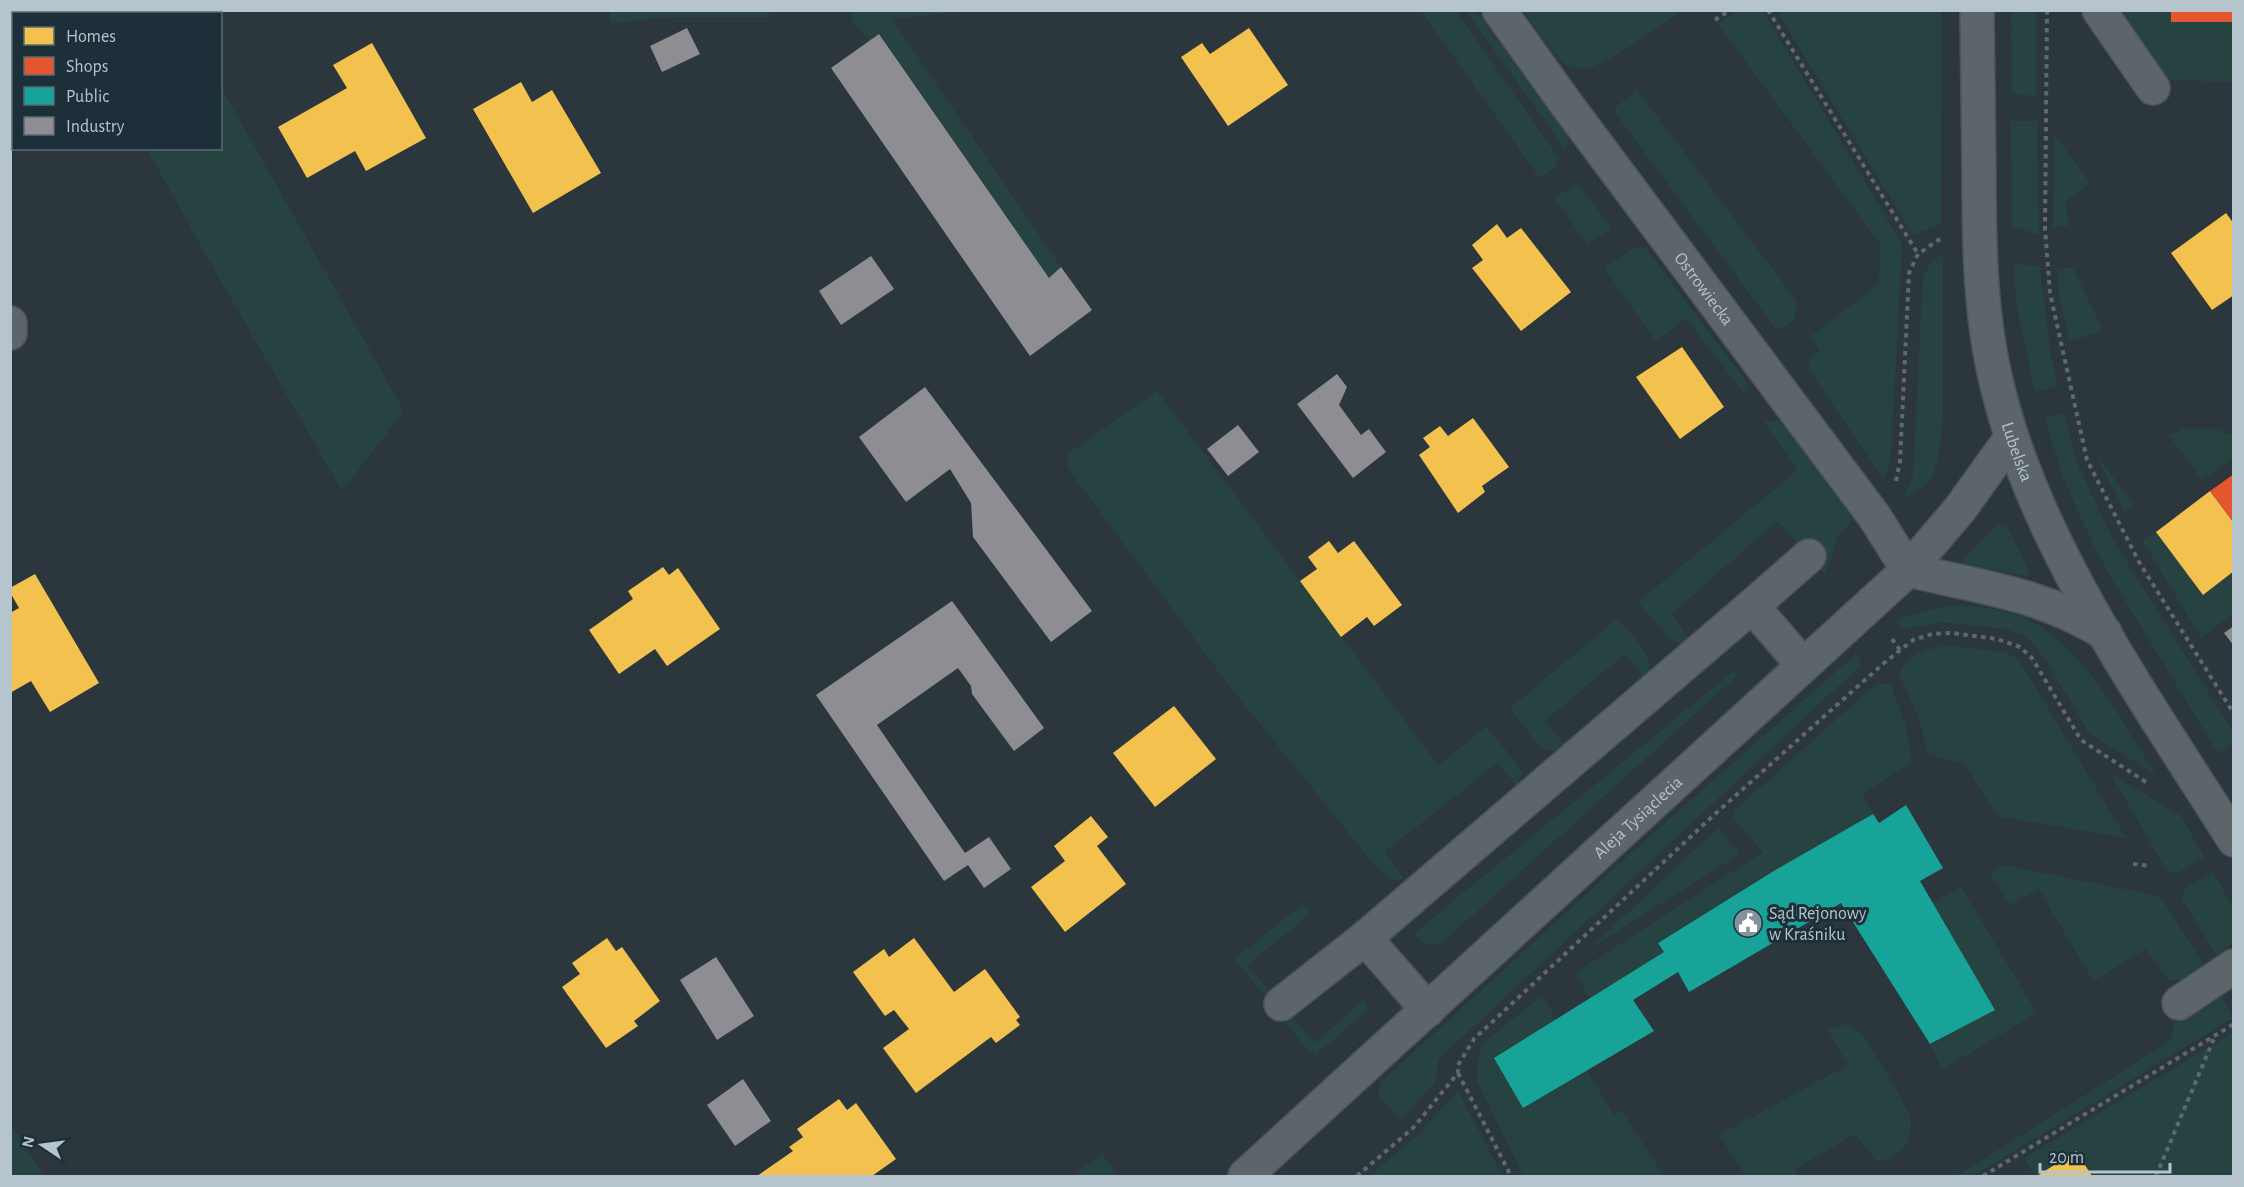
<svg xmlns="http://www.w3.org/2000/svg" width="2244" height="1187" viewBox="0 0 2244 1187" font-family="'Alegreya Sans',sans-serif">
<rect width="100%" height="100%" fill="#2b373d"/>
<g fill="#274341">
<path d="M1739,10L1763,11L1902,244L1891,456L1888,470L1883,478L1808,368L1810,358L1820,350L1810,337L1879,284L1880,244L1718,24Z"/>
<path d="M609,11L769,10V11L768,17H668L618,23L611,22Z"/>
<path d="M849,11H968L892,19L1061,267L1049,278L880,34L869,41L853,22Z"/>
<path d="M1421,11H1456L1559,158L1555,168L1540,178Z"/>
<path d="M1466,11H1476L1569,139L1565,149Z"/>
<path d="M1524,11H1682C1663,23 1604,68 1584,69C1576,70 1568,67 1562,62C1547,49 1536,27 1524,11Z"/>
<path d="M1777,11H1942L1941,224L1913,235Z"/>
<path d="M2011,11H2036V96L2012,94Z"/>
<path d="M2118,11H2171L2172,22H2233V82L2166,80Z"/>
<path d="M221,87L404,411L342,491L202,248L147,149L220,148Z"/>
<path d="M1637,90L1796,300C1800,316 1792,325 1776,329L1616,114V107Z"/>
<path d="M2011,121H2037L2039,235L2012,226Z"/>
<path d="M2054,134L2090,183L2066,201L2069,226L2053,227Z"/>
<path d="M1577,183L1611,228L1587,245L1555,198Z"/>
<path d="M1636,247L1646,248L1748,384L1749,389L1743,392L1686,318L1656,341L1604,268Z"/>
<path d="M1943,255V418C1941,435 1939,475 1925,486C1919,490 1910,493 1904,497L1913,475L1923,275L1934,259Z"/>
<path d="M2013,263L2040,267L2050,350L2058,386L2035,392L2017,308Z"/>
<path d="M2057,268H2073L2102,328L2094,334L2070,341L2059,294Z"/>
<path d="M1157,391L1438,765L1486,727L1516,762L1522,773L1517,786L1497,763L1385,852L1404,879C1391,882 1385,876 1376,867L1230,687L1067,467L1069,453Z"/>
<path d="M2064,413L2078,465L2112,538L2233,732V744L2218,753L2109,574L2092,542L2065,482L2044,418Z"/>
<path d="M1781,420L1854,520L1839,533L1825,574L1777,521L1672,614L1692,643L1683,645L1671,640L1638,602L1798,470L1764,422Z"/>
<path d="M2210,428L2233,435V458L2202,480L2169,435L2184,429Z"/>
<path d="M2094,452L2134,504L2125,511Z"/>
<path d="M2003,524L2007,526L2029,571L2027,576L1965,564L1962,561L1998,525Z"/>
<path d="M2156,532L2203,595L2233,571V614L2201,638L2142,540Z"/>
<path d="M1956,605C1979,606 2002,609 2024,618C2084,644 2121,722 2156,775L2090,734L2044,657L2026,637L2007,629L1941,622L1906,629L1896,623L1897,620C1916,613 1935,607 1956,605Z"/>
<path d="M1617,619C1632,637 1658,656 1647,681L1625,654L1545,721L1566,747L1553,752L1539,747L1510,708Z"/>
<path d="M1949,646L2004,652L2015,657L2028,675L2126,838L1997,816L1965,764L1928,754L1919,717L1899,675C1904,655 1931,647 1949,646Z"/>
<path d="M1856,654L1860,659L1859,667L1438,1060L1435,1082L1401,1121L1378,1095L1381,1082L1631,853Z"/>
<path d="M1736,669L1737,676L1441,944C1429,947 1422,942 1413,934Z"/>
<path d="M1876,684H1890L1906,725L1912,762L1862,794L1873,814L1777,869L1658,942L1664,952L1590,998L1575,973L1763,852L1734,819L1735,810Z"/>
<path d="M2111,774L2181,816L2204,857L2177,873L2167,871Z"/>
<path d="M1718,828L1740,854L1589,949Z"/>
<path d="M2003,865L2160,896L2203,963L2183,980H2168L2146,949L2093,981L2039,889L2010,905L1989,872Z"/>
<path d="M2213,872L2233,907V943L2217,956L2182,899L2184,888Z"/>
<path d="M1961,887L2037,1013L1943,1069L1930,1045L1995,1010L1932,902Z"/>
<path d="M1302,904L1310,914L1247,965L1315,1043L1366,998L1367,1010L1316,1055L1305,1047L1235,959Z"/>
<path d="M1542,995L1556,1019L1495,1058L1523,1108L1587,1071L1614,1115L1622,1111L1664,1176H1523L1477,1081V1061L1482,1044Z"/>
<path d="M2222,997L2233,1018L1973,1176H1957L2170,1041L2174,1024Z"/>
<path d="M1847,1024C1852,1027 1859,1030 1862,1035C1871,1046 1910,1109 1911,1121C1912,1130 1909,1140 1904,1147C1897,1157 1887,1161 1875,1160L1855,1134L1795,1169L1798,1176H1746L1719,1135L1848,1065L1828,1030Z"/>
<path d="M2233,1033V1176H2092L2076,1151L2035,1176L2024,1158Z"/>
<path d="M1458,1091L1502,1176H1370L1417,1136Z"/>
<path d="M11,1125L44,1176H11Z"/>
<path d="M1102,1153L1118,1176H1074Z"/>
</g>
<g fill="#f2c14e">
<path d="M1249,28L1288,85L1228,126L1181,57L1202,43L1210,54Z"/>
<path d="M372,43L426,138L366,171L355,151L307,178L278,127L347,88L333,65Z"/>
<path d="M521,82L532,102L552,90L601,173L533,213L473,109Z"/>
<path d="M2226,213L2234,224V295L2212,310L2171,253Z"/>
<path d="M1497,224L1507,238L1521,228L1571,292L1521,331L1472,268L1483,260L1472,245Z"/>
<path d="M1682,347L1724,407L1680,439L1636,377Z"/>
<path d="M1473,418L1509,467L1482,486L1485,492L1458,513L1419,455L1430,447L1423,438L1440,426L1448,436Z"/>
<path d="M2210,491L2234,523V571L2203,595L2156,532Z"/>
<path d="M1329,541L1338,553L1354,541L1402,605L1374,626L1367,617L1341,637L1300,581L1317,569L1308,557Z"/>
<path d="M663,567L669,575L678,568L720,629L667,666L655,649L619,674L589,630L633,599L628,591Z"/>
<path d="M35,574L99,683L50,712L31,681L10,693V613L19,608L10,592V588Z"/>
<path d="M1174,706L1216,759L1155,807L1113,753Z"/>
<path d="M1091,816L1108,837L1097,846L1126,884L1065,932L1031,887L1065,861L1054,846Z"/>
<path d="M607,938L616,951L622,947L660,1001L634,1021L638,1026L606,1048L562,987L580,974L572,963Z"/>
<path d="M914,938L954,992L985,969L1020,1017L1016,1020L1020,1025L996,1043L991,1037L916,1093L883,1048L909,1029L894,1010L885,1016L853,972L884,949L889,957Z"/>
<path d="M839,1099L847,1110L856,1103L896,1159L872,1176H757L793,1151L789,1147L803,1137L797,1129Z"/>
<path d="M2076,1151L2092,1176H2037Z"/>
</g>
<g fill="#e4572e">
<rect x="2171" y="10" width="63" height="12"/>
<path d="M2234,474V523L2210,491Z"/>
</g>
<path fill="#17a398" d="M1906,805L1943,868L1920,881L1995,1010L1930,1044L1841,903L1689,992L1678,972L1633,1000L1654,1031L1523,1108L1494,1058L1664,952L1658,943L1777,869L1873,814L1879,823Z"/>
<g fill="#8d8d92">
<path d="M687,28L700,54L662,72L650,46Z"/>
<path d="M879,34L1049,278L1061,267L1092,310L1030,356L831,68Z"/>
<path d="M871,256L894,289L841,325L819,291Z"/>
<path d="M1337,374L1347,387L1339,405L1361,435L1369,429L1386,452L1353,478L1297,404Z"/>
<path d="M925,387L1092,611L1051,642L973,537L971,503L950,469L906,502L859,437Z"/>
<path d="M1238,425L1259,452L1228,476L1207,449Z"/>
<path d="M952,601L1044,728L1014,751L972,694L971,686L958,668L877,725L965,853L989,837L1011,869L984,888L968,865L944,881L816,695Z"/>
<path d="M2234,626V646L2224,633Z"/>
<path d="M716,957L754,1016L717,1040L680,980Z"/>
<path d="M743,1079L771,1121L735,1146L707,1105Z"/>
</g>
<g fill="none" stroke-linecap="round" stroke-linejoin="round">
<g stroke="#4a5257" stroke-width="36">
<g id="minor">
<path id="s1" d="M1499,10L1567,105L1874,516L1908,570"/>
<path id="s2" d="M1977,10C1978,65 1978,119 1979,173C1979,245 1980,319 1998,389C2037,549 2147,701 2234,840"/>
<path d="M2099,10L2153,88"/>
<path d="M10,323V333"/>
<path d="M1908,570C1981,587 2039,593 2105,633"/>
<path d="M1752,606L1809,556"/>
<path d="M2179,1003L2234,966"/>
<path d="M1281,1004L1365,938"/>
<path d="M1428,1010L1365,938L1752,606L1803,665"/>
<path id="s3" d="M1245,1176L1908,570L1960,509L2011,438"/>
</g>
</g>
<g stroke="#5f696d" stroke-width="4" stroke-dasharray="4.5 4.5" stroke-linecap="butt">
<path d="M1768,10L1918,254"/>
<path d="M2047,10L2045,229L2050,293L2087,460L2139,562L2234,714"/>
<path d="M1715,20L1730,10"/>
<path d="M1896,481L1900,461L1909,273L1918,254L1940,239"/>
<path d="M1892,639L1900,650"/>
<path d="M2133,864L2151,866"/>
<path d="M1458,1073L1511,1176"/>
<path d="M1357,1176L1413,1128L1458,1073V1065L1474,1039L1715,814L1884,663L1913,640L1932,634L1952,633L1997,639L2020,647L2032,658L2081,740L2149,784"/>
<path d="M1983,1176L2234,1024"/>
<path d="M2156,1176L2215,1036"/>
</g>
<use href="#minor" stroke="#5c656a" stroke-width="33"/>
</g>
<defs>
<g id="civic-disc" transform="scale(1.5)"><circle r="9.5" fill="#85939b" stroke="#1d2f39"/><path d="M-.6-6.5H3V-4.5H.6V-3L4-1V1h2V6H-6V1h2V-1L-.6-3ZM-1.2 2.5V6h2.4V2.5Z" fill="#fff"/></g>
</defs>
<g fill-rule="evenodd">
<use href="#civic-disc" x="1748" y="923"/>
</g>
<g text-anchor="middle" stroke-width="6" stroke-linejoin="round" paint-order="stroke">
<g font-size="18" fill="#b6c4cd" stroke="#1d2f39">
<text dy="6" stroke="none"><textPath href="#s1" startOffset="346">Ostrowiecka</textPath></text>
<text dy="6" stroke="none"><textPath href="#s2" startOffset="446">Lubelska</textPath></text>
<text dy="6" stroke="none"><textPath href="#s3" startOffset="532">Aleja Tysiąclecia</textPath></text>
</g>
<g font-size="18" fill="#b6c4cd" stroke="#1d2f39" text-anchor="start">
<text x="1769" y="919">Sąd Rejonowy<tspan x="1769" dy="21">w Kraśniku</tspan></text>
</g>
</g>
<rect width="2244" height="1187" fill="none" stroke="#b6c4cd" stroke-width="24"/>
<rect x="12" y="12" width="210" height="138" fill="#1d2f39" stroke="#5a6b74" stroke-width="1.5"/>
<rect x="24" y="27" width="30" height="18" fill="#f2c14e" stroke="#5a6b74" stroke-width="1.5"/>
<text x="66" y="42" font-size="18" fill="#b6c4cd">Homes</text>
<rect x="24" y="57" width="30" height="18" fill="#e4572e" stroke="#5a6b74" stroke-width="1.5"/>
<text x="66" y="72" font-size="18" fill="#b6c4cd">Shops</text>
<rect x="24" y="87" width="30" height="18" fill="#17a398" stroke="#5a6b74" stroke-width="1.5"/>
<text x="66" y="102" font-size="18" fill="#b6c4cd">Public</text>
<rect x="24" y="117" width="30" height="18" fill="#8d8d92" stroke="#5a6b74" stroke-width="1.5"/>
<text x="66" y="132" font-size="18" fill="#b6c4cd">Industry</text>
<g transform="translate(42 1145) rotate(283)" stroke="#1d2f39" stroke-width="4.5" paint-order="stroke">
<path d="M0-4.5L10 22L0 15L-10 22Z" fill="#b6c4cd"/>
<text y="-9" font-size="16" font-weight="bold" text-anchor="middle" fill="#b6c4cd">N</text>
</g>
<path d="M2040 1163v9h130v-9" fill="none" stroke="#b6c4cd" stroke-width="3"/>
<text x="2049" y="1163" font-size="18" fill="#b6c4cd" stroke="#1d2f39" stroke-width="4.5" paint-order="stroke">20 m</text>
</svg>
